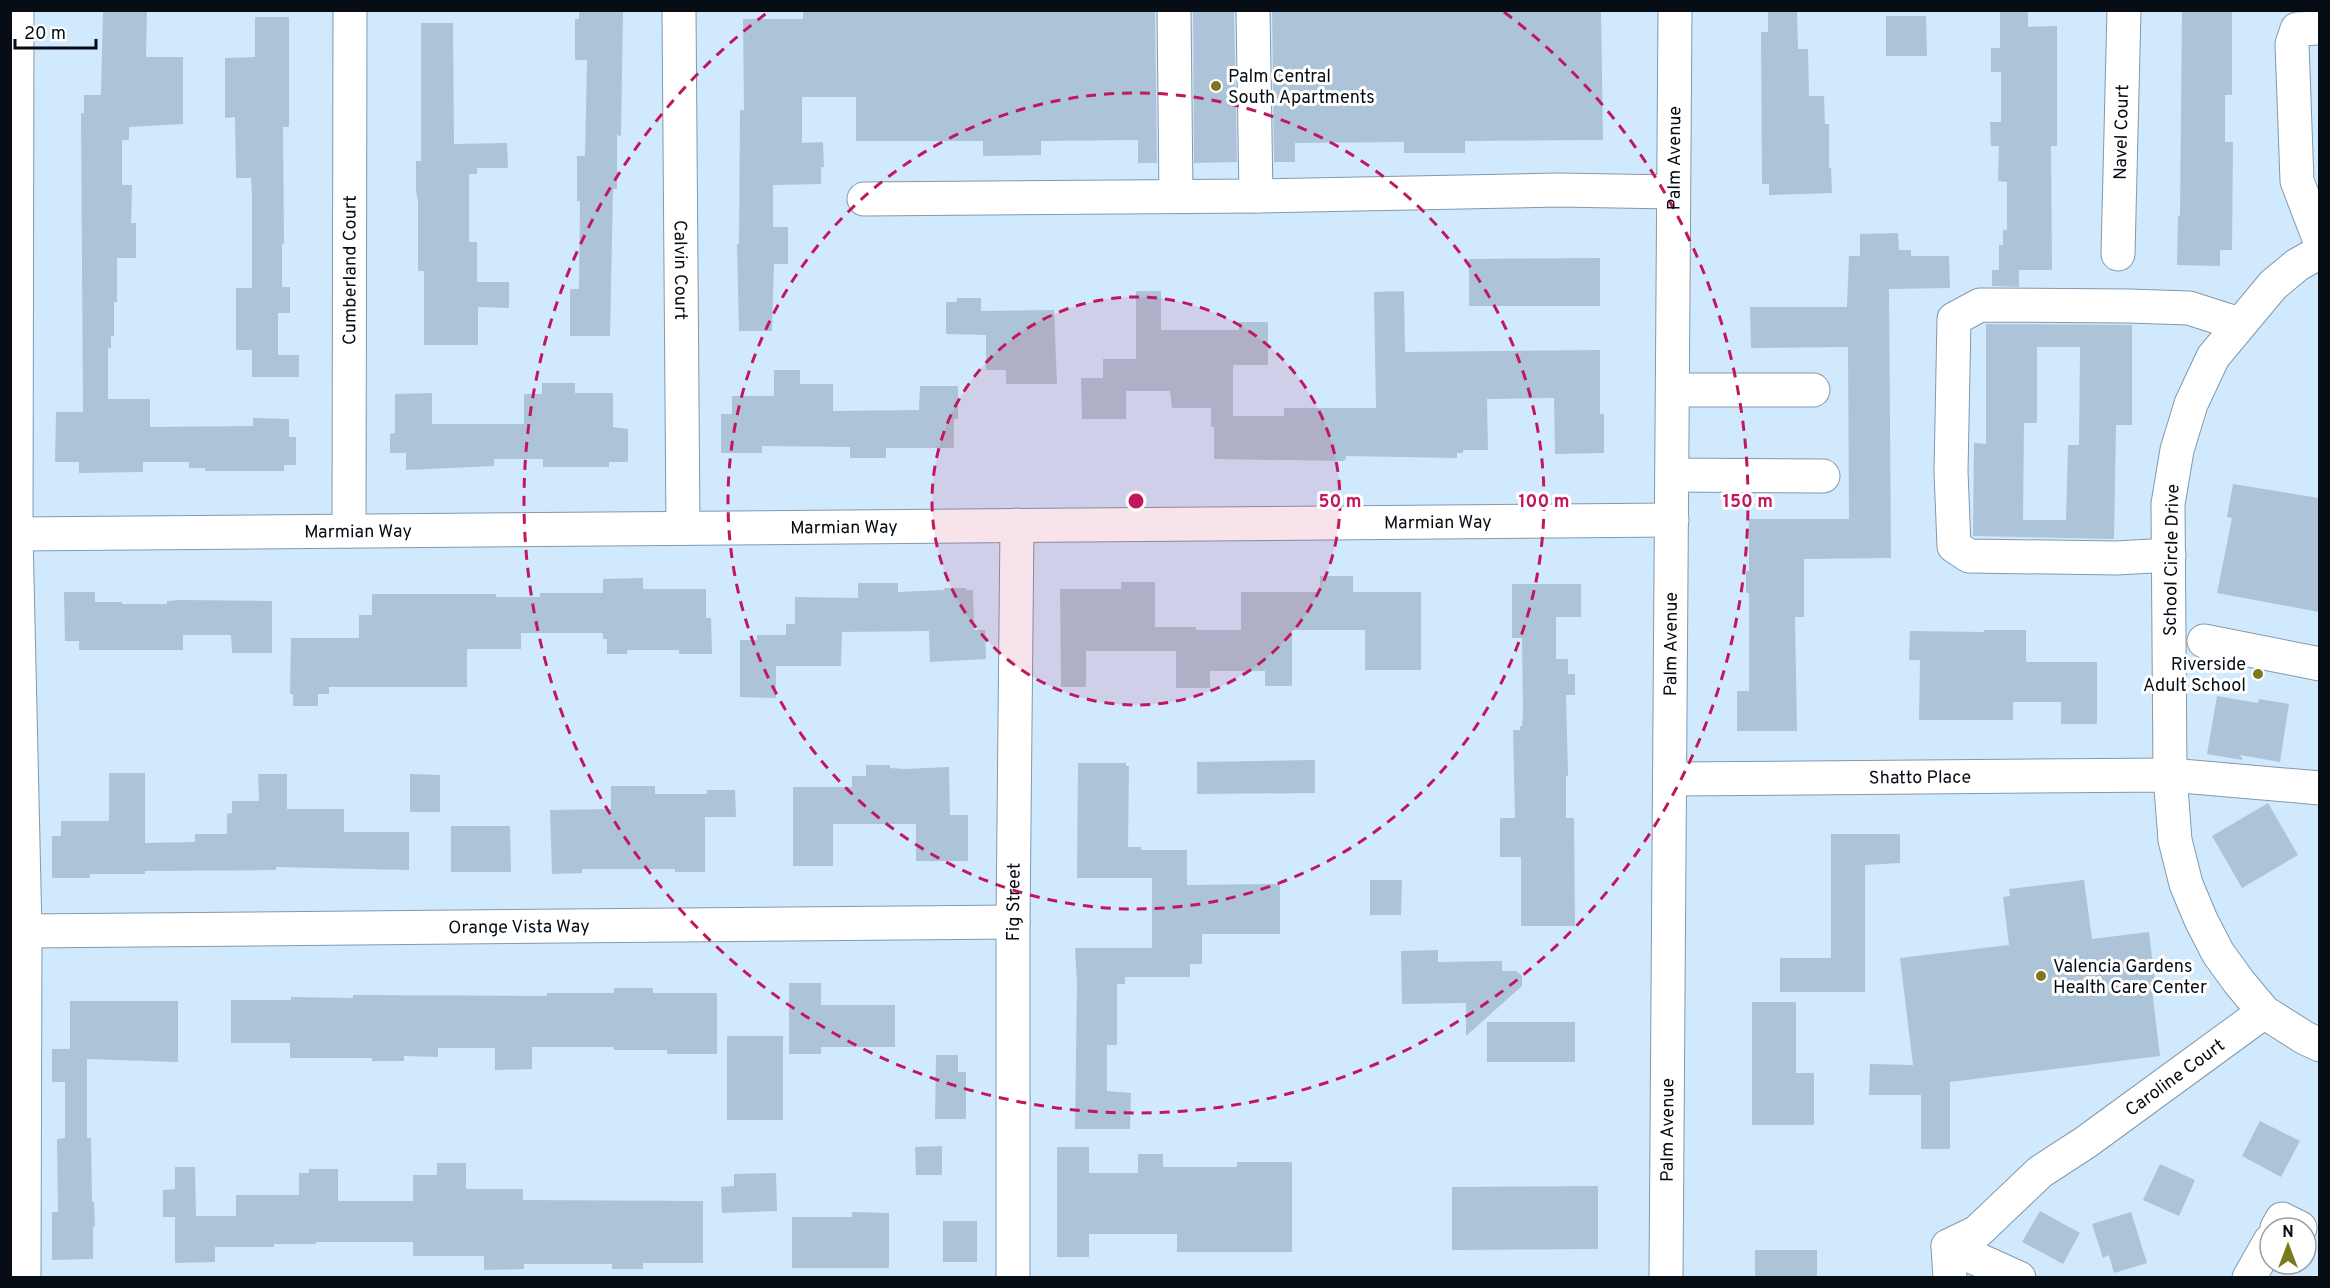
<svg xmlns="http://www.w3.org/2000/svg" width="2330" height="1288" viewBox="0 0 2330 1288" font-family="Overpass,sans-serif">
<rect width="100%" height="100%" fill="#d1e9fd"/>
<g fill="#adc4d8" fill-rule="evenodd">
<path d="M124,10H147L146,57H183V124L129,127V140H122V185H132L131,223H136V258H117V302H114V336H111V348H108V399H150V427L253,426V418L289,419V437H296V465H284V471H205V468H189V462H143V472L79,473V462H55L56,412H83L81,113H84V95H101L103,12H124Z"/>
<path d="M579,10H623L621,136L617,135V189H613L610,336H570V289H579L580,201H577V156H585L587,60H575V19H579Z"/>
<path d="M803,10H1155L1157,163H1138V140L1041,141V155L983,156V141H856V97H802V143L823,142L824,167H821V184L773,185V227H788V264H774L772,331H739L737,244H739L740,110H744L743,19H803Z"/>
<path d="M1193,10H1234L1237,162L1194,163Z"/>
<path d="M1272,10H1601L1603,140L1465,141V153H1404V142L1295,143V162H1274Z"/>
<path d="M1768,10H1797L1798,49H1808L1809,96H1824L1825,124H1829V168H1831L1832,193L1769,195V184H1762L1761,32H1768Z"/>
<path d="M2000,10H2028V27L2057,26V146H2051L2052,270H2019V287L1992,286V270H1999V245H2003V230H2007V182L1998,181L1999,146H1991L1990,122H2001V72H1991V48H2000Z"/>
<path d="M2232,10V95H2225V142H2233L2232,250H2220V266L2177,265L2178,216H2180L2182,11Z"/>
<path d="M1886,16H1926L1927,56H1886Z"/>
<path d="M255,17H289V127H283L284,244H282V287H290V313H278V355H299V377H252V350H236V288H252V193L251,178H236L235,117L225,118V58L255,57Z"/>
<path d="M421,23H453L454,144L507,143L508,168H477V174H469V242H477V282H509V308L478,307V345H424V271H418V201L416,191V161H421Z"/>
<path d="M1898,233L1899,250H1911V256H1949L1950,288L1889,289L1891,558L1804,559V617H1795L1797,731H1737V691H1749V593H1746V571H1749V519H1849L1848,347L1751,348L1750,307H1847L1849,256H1860V234Z"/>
<path d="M1600,258V306H1469V259Z"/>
<path d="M1136,291H1161V330H1239V322H1268V365H1233V416H1284V408H1376L1374,292L1404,291L1405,352L1600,350V414H1604V453L1555,454L1554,398L1487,399L1488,450H1463V453H1457V458L1346,456V459L1343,461L1214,459V427H1211V408H1172L1170,391H1126V419H1082L1081,378H1103V359H1136Z"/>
<path d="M957,298H981V311L1054,310L1057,384H1006V370H986V335L946,334V302H957Z"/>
<path d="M1986,324L2132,325V425H2116L2114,539L1973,536L1974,443L1986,444ZM2037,347H2080L2079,445H2068L2066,520H2023L2024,423H2037Z"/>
<path d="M774,370H800V384H833V411L919,410L920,386H958V419H954V448H886V458H850V447L762,446V453H721V414H732V396H774Z"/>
<path d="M542,383H575V393H613V427L628,429V462H609V467H543V459H494V466L406,470V453H390V434L395,433V394L432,393V424H524V394H542Z"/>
<path d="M2233,484L2319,498V612L2217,593L2232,518L2227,517Z"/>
<path d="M1320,576H1353V592H1421V670H1365V630H1292V686H1265V671H1210V688H1176V651H1086V687H1061L1060,589H1121V582H1155V627H1196V630H1241V592H1320Z"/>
<path d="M643,578V589H706V618H711L712,654H679V650H627V654H607V639H603V633H521V649H467V687H329V694H318V706H293V694H290L291,638H359V615H372V594H496V597H540V593H603V579Z"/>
<path d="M858,583H898V592L944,590V588H966V590H973L974,630H985L986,659L930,662L929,631L842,632L841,666H776V698L740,697V640H757V635H786V624H795V597L858,598Z"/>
<path d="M1512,584H1581V617H1556V659H1568V674H1575V695H1566L1568,776H1566V818H1574L1575,926H1521V857H1500V818H1515L1513,730H1520V726H1522L1523,714L1522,638H1512Z"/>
<path d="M64,592H95V602H122V604H167V601L180,600L272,601V653H232L231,635H183V650H79V641H65Z"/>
<path d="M1984,630H2026V662H2097V724H2061V702H2013V720H1919L1920,660H1909L1910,631L1984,632Z"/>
<path d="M2217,696L2258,703L2259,699L2289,704L2280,762L2240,755L2243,760L2207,754Z"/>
<path d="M1315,760V793L1197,794V762Z"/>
<path d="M1078,763H1126V766H1129L1128,847H1141V850H1187V885L1280,884V934H1202V964H1190V977H1125V984H1117V1045H1107V1091L1131,1093L1130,1129H1075L1077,984L1075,948H1152V878H1077Z"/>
<path d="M866,765H890V768L904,769L949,767L950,815H968V861H916V824H833V866H793V787H852V776H866Z"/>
<path d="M109,773H145V843L195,842V834H227V814L232,813V801H259L258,774H287V809H344V832H409V870L276,867V870L145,871V874H90V878H52V836H61V821H109Z"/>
<path d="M410,774L440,775V812H410Z"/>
<path d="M611,786H655V794H707V790H735L736,817H705V872H675V869H582V873L552,874L550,810L611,809Z"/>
<path d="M2268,803L2298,855L2242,888L2212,836Z"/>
<path d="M451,826H510L511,872H451Z"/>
<path d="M1831,834H1900V863L1865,865V992H1780V958H1831Z"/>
<path d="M1370,880H1402L1401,915H1370Z"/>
<path d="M2084,880L2092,939L2149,932L2156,990H2152L2160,1056L1950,1082V1149H1921V1095H1869L1870,1064L1913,1065L1900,958L2009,945L2003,897L2010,896L2009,889Z"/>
<path d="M1438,950V962L1502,961V971H1516L1522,976V986L1466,1036V1003L1402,1004L1401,951Z"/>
<path d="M789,983H821V1005H895V1047H821V1054H789Z"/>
<path d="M614,988H653V993H717V1054H667V1050H614V1047H532V1069L495,1070V1048H438V1057L404,1056V1061H372V1058H290V1043H231V1000H291V997L353,998V995L547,996V993H614Z"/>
<path d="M70,1001H178V1062L87,1059V1138H91L92,1202H94L95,1227H93V1259L52,1260V1212H58L57,1139L65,1138V1082H52V1049H70Z"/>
<path d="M1752,1002H1796V1073H1814V1125H1752Z"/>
<rect x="1487" y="1022" width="88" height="40"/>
<rect x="727" y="1036" width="56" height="84"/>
<path d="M936,1055H958V1072H966V1119H935Z"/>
<path d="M2260,1121L2300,1141L2281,1177L2242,1156Z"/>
<path d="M942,1146V1175H916L915,1147Z"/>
<path d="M1057,1147H1089V1173H1138V1154H1163V1167H1237V1162H1292V1252H1177V1234H1089V1257H1057Z"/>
<path d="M437,1163H466V1189H523V1200L703,1201V1263H643V1269H612V1264H524V1269L484,1270V1256H413V1242H316V1244H274V1247H215V1262L175,1263V1217H163V1190L175,1189V1167H195L196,1216H236V1195H299V1173H309V1169H338V1201H413V1175H437Z"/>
<path d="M2160,1164L2195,1180L2179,1216L2143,1200Z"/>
<path d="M776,1173L777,1211L722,1213L721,1187L734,1186V1174Z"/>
<path d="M1598,1186V1249L1452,1250V1187Z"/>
<path d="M2040,1211L2080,1233L2063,1264L2022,1242Z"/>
<path d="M852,1212L889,1213V1268H792V1217H852Z"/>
<path d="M2131,1212L2147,1263L2114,1273L2109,1255L2103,1258L2092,1224Z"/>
<rect x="943" y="1221" width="34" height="41"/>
<rect x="1755" y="1250" width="62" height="28"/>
</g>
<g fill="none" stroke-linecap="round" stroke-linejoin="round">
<g stroke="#8399ac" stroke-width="35">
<g id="minor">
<path d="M17,10L16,534L25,931L24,1278"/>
<path id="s1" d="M679,10L683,528"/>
<path d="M1174,10L1176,196"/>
<path d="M1253,10L1256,196"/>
<path d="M2320,28L2297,29L2292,44L2297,181L2320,241"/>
<path d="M864,199L1256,196L1558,190L1673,192"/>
<path d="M2320,252L2297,265L2273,285L2213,357L2191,404L2177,450L2168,504L2170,775L2175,840L2186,884L2201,920L2218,953L2239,982L2264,1012L2305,1038L2320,1045"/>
<path id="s2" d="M2118,254L2124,10"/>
<path d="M1673,390H1813"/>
<path d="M1672,475L1823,476"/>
<path id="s3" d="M349,531L350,10"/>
<path id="s4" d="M16,534L1672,520"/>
<path d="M2169,555L2117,558L1969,556L1954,546L1951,472L1954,319L1980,305L2129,306L2189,308L2239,324"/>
<path d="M2204,641L2320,664"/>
<path id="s5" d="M1671,779L2170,775L2320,788"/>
<path id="s6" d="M25,931L1013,922"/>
<path d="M2277,1228L2282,1219L2300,1228"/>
<path d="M1948,1246L2019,1278"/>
<path id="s7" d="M1013,1278V922L1017,525"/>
<path id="s8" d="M1666,1278L1675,10"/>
<path id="s9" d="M1950,1278L1948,1246L1977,1232L2040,1172L2086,1142L2264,1012"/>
<path d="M2249,1278L2270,1241"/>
</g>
</g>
<use href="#minor" stroke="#fff" stroke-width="33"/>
</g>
<circle cx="1136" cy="501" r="204" fill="#c2185b" fill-opacity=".12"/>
<g fill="none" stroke="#c2185b" stroke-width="3" stroke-dasharray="10 8">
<circle cx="1136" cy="501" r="204"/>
<circle cx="1136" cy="501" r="408"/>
<path d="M1504 12A612 612 0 1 1 768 12"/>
</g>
<g fill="#7d771d" stroke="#fff" stroke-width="2">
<circle cx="1216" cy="86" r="6"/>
<circle cx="2258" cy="674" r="6"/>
<circle cx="2041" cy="976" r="6"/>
</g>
<g text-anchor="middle" stroke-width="6" stroke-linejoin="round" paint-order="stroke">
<g font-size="18" fill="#060d14" stroke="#fff" text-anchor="start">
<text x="1228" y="82">Palm Central<tspan x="1228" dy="21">South Apartments</tspan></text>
<text x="2246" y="670" text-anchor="end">Riverside<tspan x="2246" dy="21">Adult School</tspan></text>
<text x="2053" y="972">Valencia Gardens<tspan x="2053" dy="21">Health Care Center</tspan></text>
</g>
<g font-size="18" fill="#060d14" stroke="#fff">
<text dy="6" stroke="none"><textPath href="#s2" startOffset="122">Navel Court</textPath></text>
<text dy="6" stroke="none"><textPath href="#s8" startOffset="1120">Palm Avenue</textPath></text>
<text dy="6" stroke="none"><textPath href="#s1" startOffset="260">Calvin Court</textPath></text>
<text dy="6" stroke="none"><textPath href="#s3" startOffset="261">Cumberland Court</textPath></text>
<text dy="6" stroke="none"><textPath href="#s4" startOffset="1422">Marmian Way</textPath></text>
<text dy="6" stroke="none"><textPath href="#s4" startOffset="828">Marmian Way</textPath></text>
<text dy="6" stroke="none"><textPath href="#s4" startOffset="342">Marmian Way</textPath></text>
<text transform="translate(2171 560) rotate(-89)" y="6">School Circle Drive</text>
<text dy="6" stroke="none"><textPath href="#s8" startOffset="634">Palm Avenue</textPath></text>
<text dy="6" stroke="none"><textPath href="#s5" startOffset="249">Shatto Place</textPath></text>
<text dy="6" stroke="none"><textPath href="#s7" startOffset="376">Fig Street</textPath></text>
<text dy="6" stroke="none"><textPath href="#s6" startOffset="494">Orange Vista Way</textPath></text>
<text dy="6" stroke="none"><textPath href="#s9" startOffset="316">Caroline Court</textPath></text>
<text dy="6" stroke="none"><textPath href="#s8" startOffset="148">Palm Avenue</textPath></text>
</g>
</g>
<circle cx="1136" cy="501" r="9" fill="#c2185b" stroke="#fff" stroke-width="3"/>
<g font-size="18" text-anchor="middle" font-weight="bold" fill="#c2185b" stroke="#fff" stroke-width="6" stroke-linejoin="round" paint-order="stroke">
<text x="1340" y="507">50 m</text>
<text x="1544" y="507">100 m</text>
<text x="1748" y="507">150 m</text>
</g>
<rect width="2330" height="1288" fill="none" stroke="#060d14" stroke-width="24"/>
<g transform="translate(2288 1246)"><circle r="28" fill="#ffffff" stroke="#9b9ea1" stroke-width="1.5"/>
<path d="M0-4.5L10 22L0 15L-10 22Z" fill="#7d771d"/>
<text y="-9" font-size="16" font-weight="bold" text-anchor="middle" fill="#060d14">N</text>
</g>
<path d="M15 39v9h81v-9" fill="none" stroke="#060d14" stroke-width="3"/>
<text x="24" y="39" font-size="18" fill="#060d14" stroke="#ffffff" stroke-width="4.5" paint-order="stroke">20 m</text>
</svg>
